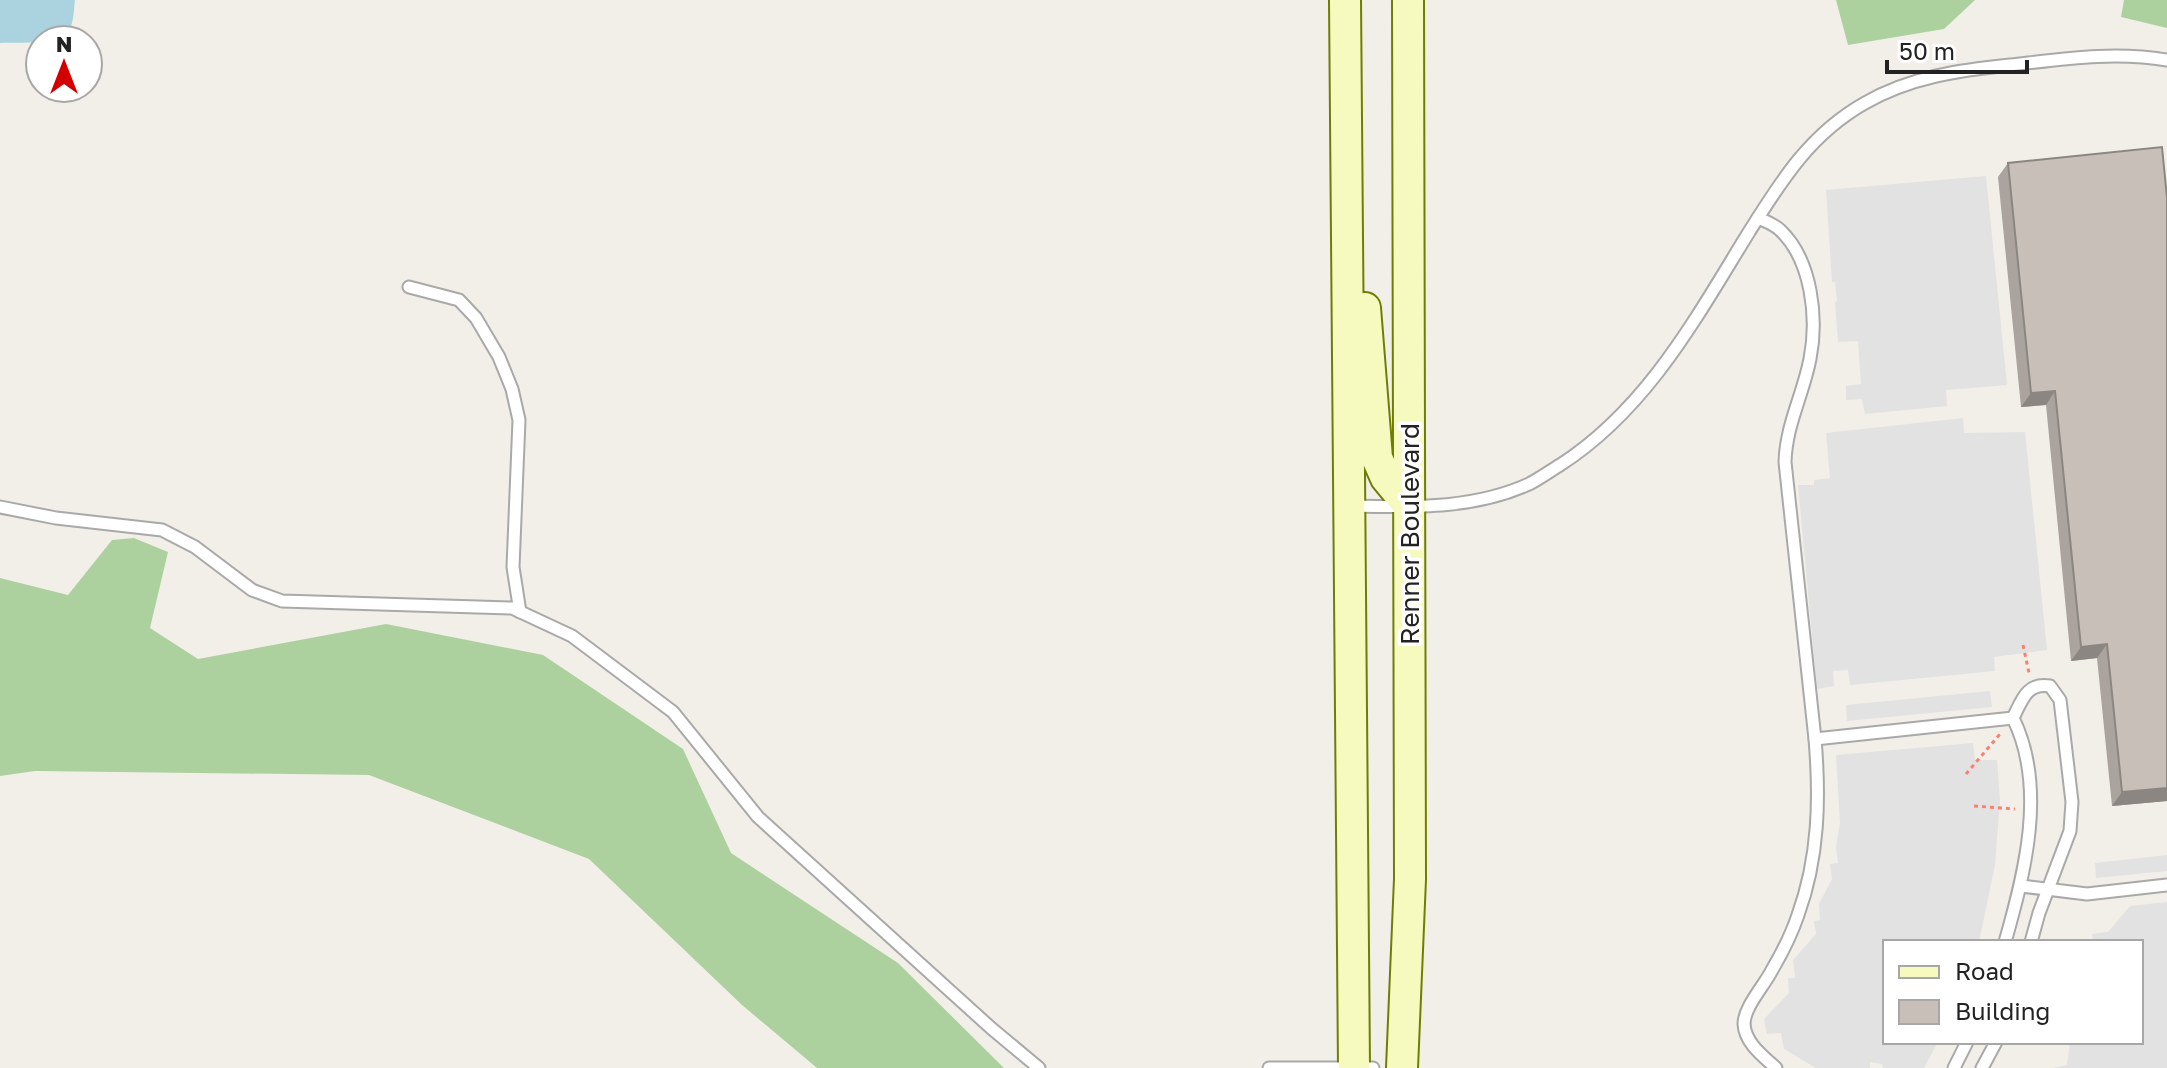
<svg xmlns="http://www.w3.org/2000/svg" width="2167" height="1068" viewBox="0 0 2167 1068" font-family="'Golos Text',sans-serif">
<rect width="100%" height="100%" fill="#f2efe9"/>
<g fill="#add19e">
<path d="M1836,0H1975L1944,29L1848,45Z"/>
<path d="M2124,0H2167V28L2121,17Z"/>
<path d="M134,538L168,552L150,628L198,659L386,624L543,655L683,749L731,853L898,963L1004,1068H817L742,1005L589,859L369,775L35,771L0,776V578L68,595L112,540Z"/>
</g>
<g fill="#e2e2e2">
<path d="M1986,176L2007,385L1946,390L1947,406L1865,414L1862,399L1846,400V386L1861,384L1858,341L1838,342L1835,302L1837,301L1835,282H1832L1826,190Z"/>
<path d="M1963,418L1964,433L2025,432L2047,650L1994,657L1995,671L1850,685L1848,670L1833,671L1834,686L1817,689L1798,485H1814V480L1830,478L1826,433Z"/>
<path d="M1990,691L1992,707L1847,721L1846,705Z"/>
<path d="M1973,743L1975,760H1997L2000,799L1995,865L1979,942H1885V1042H1938L1924,1068H1883L1882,1064L1870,1062V1068H1816L1784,1049L1781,1033L1767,1034L1764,1019L1789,993L1788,978H1795L1793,960L1816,934L1814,921L1820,920L1819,904L1832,879L1830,864L1838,863L1836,847L1840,823L1836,755Z"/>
<path d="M2167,855V871L2096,878L2095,863Z"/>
<path d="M2167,902V1068H2053L2067,1065L2070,1042H2141V942H2093L2092,934L2108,932L2130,906Z"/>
</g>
<path fill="#aad3df" d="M0,0H75C74,8 74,18 71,26C62,46 20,42 0,43Z"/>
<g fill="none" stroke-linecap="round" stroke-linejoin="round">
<g stroke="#a9a9a9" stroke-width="15">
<g id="lane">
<path d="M1758,218C1765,221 1774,224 1780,230C1812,260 1818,318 1810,359C1803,395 1786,425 1785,462L1815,739C1820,798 1819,857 1798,915C1792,933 1782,953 1772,970C1764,986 1744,1007 1744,1024C1745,1043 1763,1056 1776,1068"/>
<path d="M409,287L459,300L476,318L499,357L512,389L519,420L513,567L520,612"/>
<path d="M1350,506C1411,507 1472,510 1529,484C1539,479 1550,471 1560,465C1647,409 1696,318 1749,232C1781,181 1810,134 1865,103C1910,77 1960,70 2010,65C2063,59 2114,51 2167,60"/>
<path d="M0,507L56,518L162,530L195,547L252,590L282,601L512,608L572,636L673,712L758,817L991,1028L1039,1068"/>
<path d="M2013,718C2022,700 2027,682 2050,686L2060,700L2072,802L2070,831L2039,913L2031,942"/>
<path d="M1815,739L2013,718"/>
<path d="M2021,886L2087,894L2167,885"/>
<path d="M2005,942C2025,872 2047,787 2013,718"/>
<path d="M1269,1068H1373"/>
<path d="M1954,1068L1967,1042"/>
<path d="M1982,1068L1996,1042"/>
</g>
</g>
<g stroke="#707d05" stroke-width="34">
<g id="secondary">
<path d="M1345,0L1354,1068"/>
<path d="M1365,308L1377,458L1386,478L1410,507"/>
<path d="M1402,1068L1410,879L1408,0"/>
</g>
</g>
<g stroke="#fa8072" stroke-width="3" stroke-dasharray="4 4" stroke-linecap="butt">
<path d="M2023,645L2029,673"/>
<path d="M1966,774L2000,734"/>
<path d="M1974,806L2015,809"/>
</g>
<use href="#lane" stroke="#fff" stroke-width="11"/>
<use href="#secondary" stroke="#f7fabf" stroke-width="30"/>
</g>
<path fill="#aba49e" d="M2008,163L2167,198V801L2112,806L2097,658L2071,661L2046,405L2021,407L1998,177Z"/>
<g fill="#8b8681">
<path d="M2055,391L2046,405L2021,407L2031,393Z"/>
<path d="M2107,644L2097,658L2071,661L2081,647Z"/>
<path d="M2167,788V801L2112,806L2122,792Z"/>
</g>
<path fill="#c7bfb8" stroke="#8b8681" stroke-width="2" d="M2162,147L2167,198V788L2122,792L2107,644L2081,647L2055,391L2031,393L2008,163Z"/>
<g text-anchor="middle" stroke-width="7" stroke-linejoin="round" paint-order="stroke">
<g font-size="26" fill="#222" stroke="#fff">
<text transform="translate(1410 534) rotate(-90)" y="9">Renner Boulevard</text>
</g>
</g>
<rect x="1883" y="940" width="260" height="104" fill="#ffffff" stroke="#a7a7a7" stroke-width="2"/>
<rect x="1899" y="966" width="40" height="12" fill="#f7fabf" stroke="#a7a7a7" stroke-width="2"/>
<text x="1955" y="980" font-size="24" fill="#222222">Road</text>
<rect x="1899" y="1000" width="40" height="24" fill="#c7bfb8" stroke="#a7a7a7" stroke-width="2"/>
<text x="1955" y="1020" font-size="24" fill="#222222">Building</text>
<g transform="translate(64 64)"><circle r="38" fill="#ffffff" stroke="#a7a7a7" stroke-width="2"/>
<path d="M0-6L14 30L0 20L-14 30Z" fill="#d40000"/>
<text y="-12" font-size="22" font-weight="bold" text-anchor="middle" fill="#222222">N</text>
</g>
<path d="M1887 60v12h140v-12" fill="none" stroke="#222222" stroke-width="4"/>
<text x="1899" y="60" font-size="24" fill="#222222" stroke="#ffffff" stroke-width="6" paint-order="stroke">50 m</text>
</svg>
